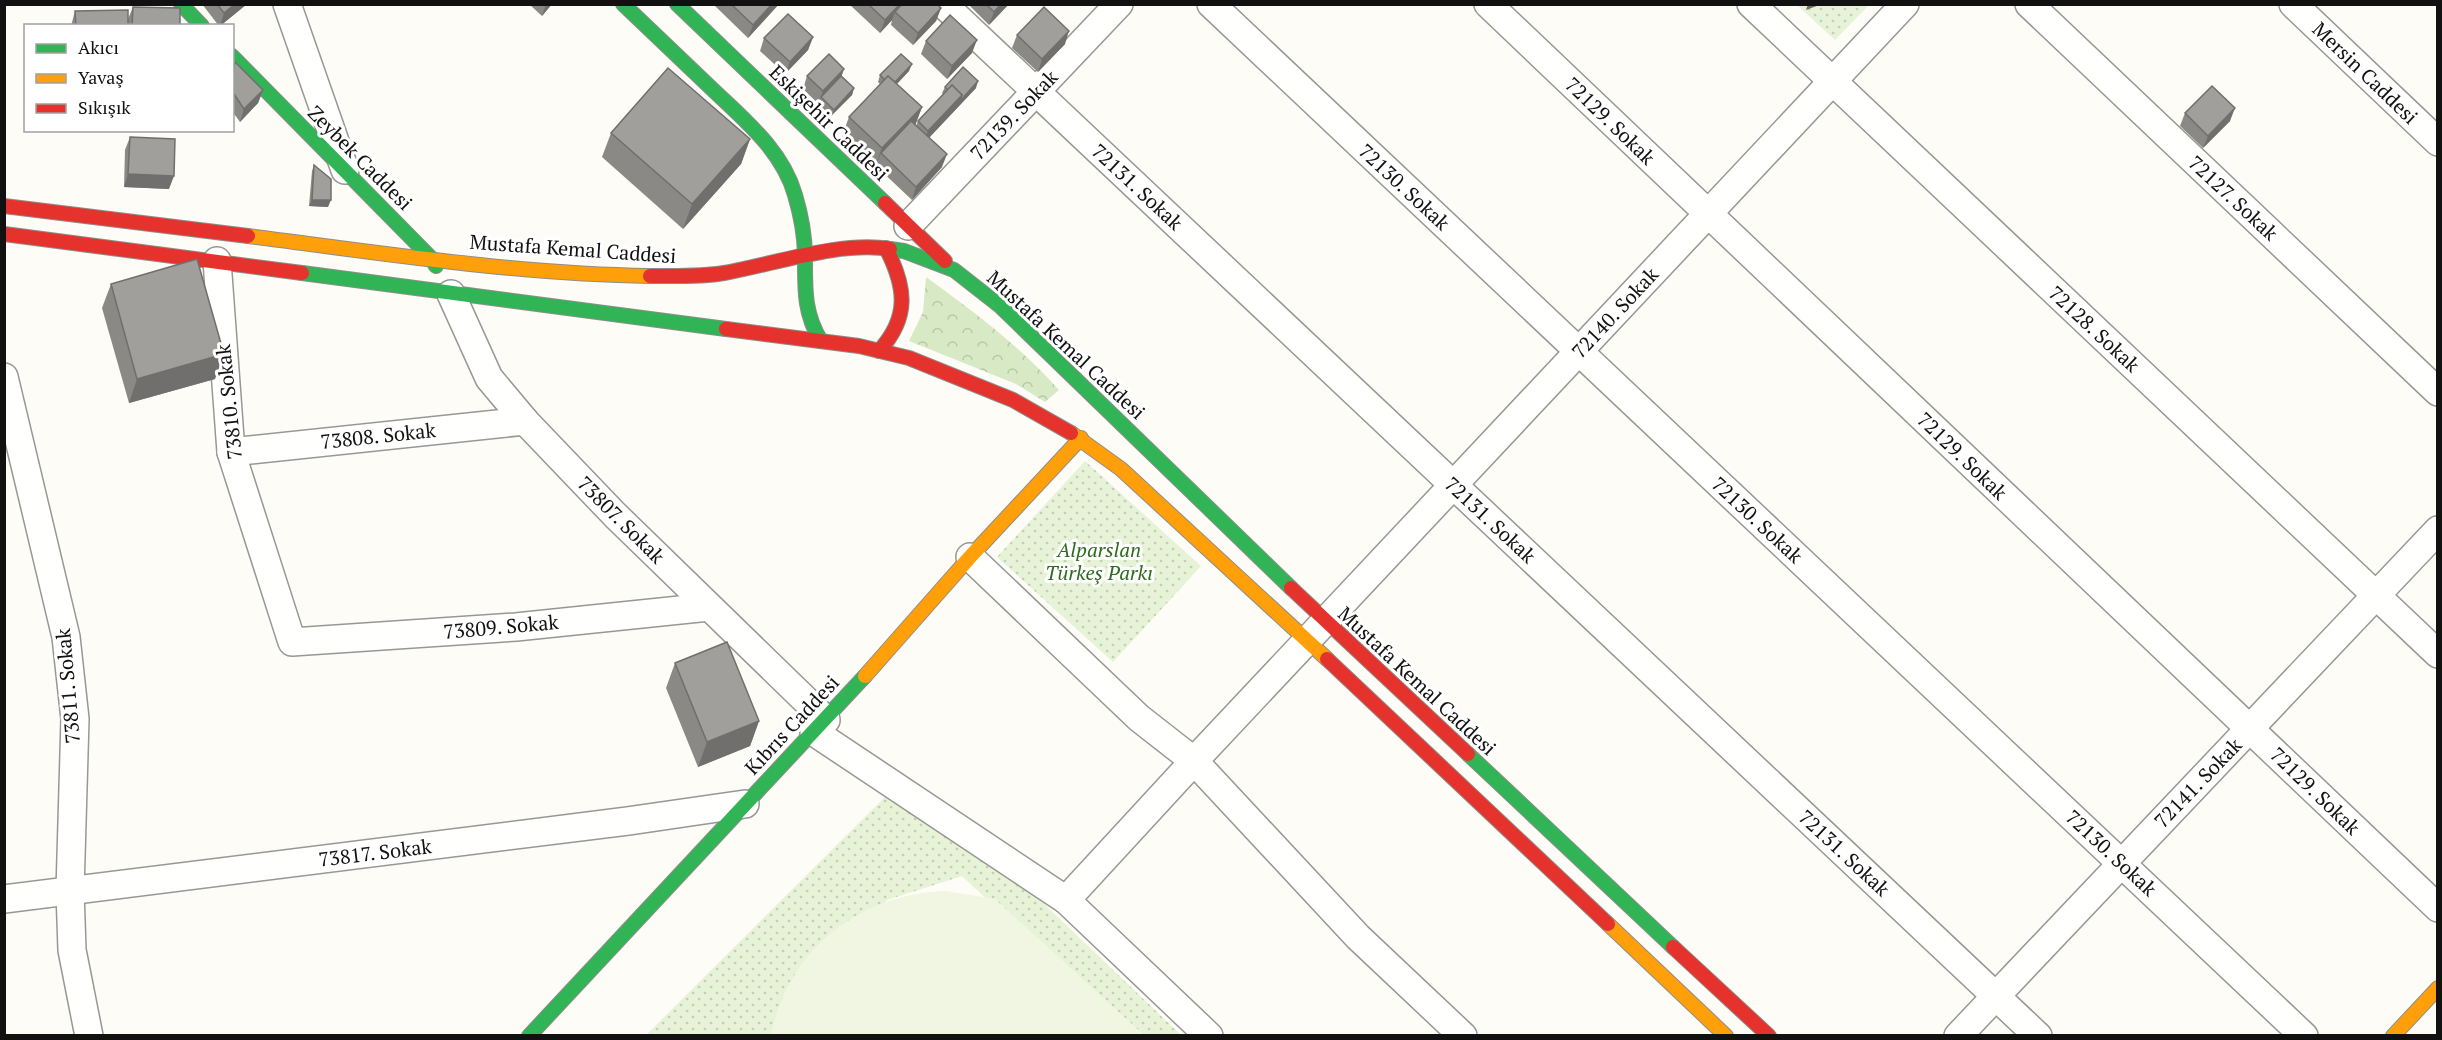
<svg xmlns="http://www.w3.org/2000/svg" width="2442" height="1040" viewBox="0 0 2442 1040" font-family="'PT Serif',serif">
<defs>
<pattern id="green-dots" width="8" height="8" patternUnits="userSpaceOnUse" patternTransform="scale(1.5)"><rect width="8" height="8" fill="#e7f3d7"/><path d="M2 2h.1M6 6h.1" fill="none" stroke="#c5cfb8" stroke-width="1.8" stroke-linecap="round"/></pattern>
<pattern id="forest-crowns" width="20" height="18" patternUnits="userSpaceOnUse" patternTransform="scale(1.5)"><rect width="20" height="18" fill="#d8eac5"/><path d="M2 6a3 3 0 1 1 6 0M12 15a3 3 0 1 1 6 0" fill="none" stroke="#b8c8a8"/></pattern>
</defs>
<rect width="100%" height="100%" fill="#fdfcf7"/>
<g fill="url(#green-dots)">
<path d="M1797,5H1869L1835,40Z"/>
<path d="M1085,461L1201,566L1113,662L997,557Z"/>
<path d="M886,796L1040,900L1181,1035H1132L962,876L887,900L775,1035L645,1036Z"/>
</g>
<path fill="url(#forest-crowns)" d="M926,277C973,311 1020,346 1059,390L1045,402L1016,384L909,341L923,312Z"/>
<path fill="#f0f6e1" d="M945,891L995,899L1144,1035H771C788,950 859,894 945,891Z"/>
<g fill="none" stroke-linecap="round" stroke-linejoin="round">
<g stroke="#979795" stroke-width="30">
<g id="street">
<path d="M287,4L345,170"/>
<path d="M943,4L2038,1036"/>
<path d="M1211,4L2304,1036"/>
<path d="M1488,4L2438,908"/>
<path d="M1751,4L2438,654"/>
<path d="M2029,4L2438,392"/>
<path d="M2293,4L2438,142"/>
<path d="M908,226L1119,4"/>
<path d="M217,261L231,452L292,642L516,627L709,607"/>
<path d="M451,294L489,378L525,421L615,515L826,720"/>
<path d="M4,377L66,637L75,719L70,891L72,950L89,1036"/>
<path d="M231,452L525,421"/>
<path d="M970,557L1139,718L1194,761L1358,937L1463,1036"/>
<path d="M814,732L1066,900L1209,1036"/>
<path d="M4,899L628,821L745,804"/>
<path d="M1066,900L1194,761L1905,4"/>
<path d="M1958,1036L2438,530"/>
</g>
</g>
<g stroke="#8e8d8b" stroke-width="16">
<g id="fast">
<path d="M181,4L202,26"/>
<path d="M623,4C651,31 680,58 709,86C742,118 782,149 795,195C801,215 805,237 805,258C805,289 804,314 821,341"/>
<path d="M677,4L885,203"/>
<path d="M232,56L432,259L436,266"/>
<path d="M890,249L904,251L954,270L1000,306L1291,588"/>
<path d="M302,273L726,329"/>
<path d="M1468,754L1673,947"/>
<path d="M529,1036L865,676"/>
</g>
</g>
<g stroke="#8e8d8b" stroke-width="16">
<g id="slow">
<path d="M248,236C381,253 516,274 650,276"/>
<path d="M1071,433L1121,469L1327,659"/>
<path d="M865,676L970,557L1081,438"/>
<path d="M1608,924L1726,1036"/>
<path d="M2393,1036L2438,988"/>
</g>
</g>
<g stroke="#8e8d8b" stroke-width="16">
<g id="jam">
<path d="M885,203L945,261"/>
<path d="M4,206L248,236"/>
<path d="M4,234L302,273"/>
<path d="M650,276C675,276 700,277 724,273C775,264 839,241 890,249"/>
<path d="M726,329L859,346L909,358L1013,400L1071,433"/>
<path d="M879,351C910,317 906,287 886,248"/>
<path d="M1291,588L1468,754"/>
<path d="M1327,659L1608,924"/>
<path d="M1673,947L1769,1036"/>
</g>
</g>
<use href="#street" stroke="#fffffe" stroke-width="27"/>
<use href="#fast" stroke="#30b455" stroke-width="14"/>
<use href="#slow" stroke="#ff9f0a" stroke-width="14"/>
<use href="#jam" stroke="#e5322d" stroke-width="14"/>
</g>
<g fill="#8a8986">
<path d="M202,4H247L220,26H219Z"/>
<path d="M529,4H552L542,16Z"/>
<path d="M713,4H779L748,38Z"/>
<path d="M849,4H937L941,8L936,21L913,45L891,25L892,20L880,33Z"/>
<path d="M968,4H1009L989,25Z"/>
<path d="M133,7L180,26H71L75,11L128,19Z"/>
<path d="M1017,35L1065,44L1038,72L1012,48Z"/>
<path d="M813,37L808,50L785,74L760,51L764,38Z"/>
<path d="M926,41L972,53L947,79L921,54Z"/>
<path d="M235,62L263,90L258,103L240,122L232,111V70Z"/>
<path d="M909,71L897,84L922,107L915,125L916,126L918,121L943,94L942,93L945,87L976,88L929,138L942,167L912,200L876,166L875,167L842,136L849,117L880,84L878,82L880,75Z"/>
<path d="M807,76H842L854,88L852,95L831,116L803,89Z"/>
<path d="M2185,113L2230,121L2203,148L2180,126Z"/>
<path d="M611,133L750,139L741,164L683,229L602,157Z"/>
<path d="M130,137L169,189L124,187L125,150Z"/>
<path d="M314,165L328,207L309,206L312,171Z"/>
<path d="M111,284L215,379L129,403L102,308Z"/>
<path d="M675,663L759,721L750,746L698,767L666,688Z"/>
</g>
<g fill="#716f6d">
<path d="M235,4H247L220,26L224,13Z"/>
<path d="M546,4H552L542,16Z"/>
<path d="M772,4H779L748,38L753,25Z"/>
<path d="M900,4H905L895,12L892,20L880,33L885,20Z"/>
<path d="M1001,4H1009L989,25L994,12Z"/>
<path d="M1808,4H1822L1806,10Z"/>
<path d="M941,8L936,21L913,45L918,33Z"/>
<path d="M1069,31L1065,44L1038,72L1042,59Z"/>
<path d="M813,37L808,50L785,74L790,62Z"/>
<path d="M977,40L972,53L947,79L952,66Z"/>
<path d="M912,64L909,71L889,92L891,86Z"/>
<path d="M844,69L840,81L821,97L823,91Z"/>
<path d="M978,81L976,88L923,144L928,131L962,95Z"/>
<path d="M854,88L852,95L831,116L834,110Z"/>
<path d="M263,90L258,103L240,122L244,109Z"/>
<path d="M922,107L915,126L881,153L875,167L882,148Z"/>
<path d="M2235,108L2230,121L2203,148L2208,136Z"/>
<path d="M750,139L741,164L683,229L692,204Z"/>
<path d="M947,154L942,167L912,200L916,187Z"/>
<path d="M128,174L174,176L169,189L124,187Z"/>
<path d="M312,200H331L328,207L309,206Z"/>
<path d="M224,354L215,379L129,403L137,379Z"/>
<path d="M759,721L750,746L698,767L707,742Z"/>
</g>
<g fill="#a19f9c" stroke="#716f6d" stroke-width="1.5">
<path d="M217,4H235L224,13Z"/>
<path d="M731,4H772L753,25Z"/>
<path d="M868,4H900L885,20Z"/>
<path d="M902,4H937L941,8L918,33L895,12Z"/>
<path d="M986,4H1001L994,12Z"/>
<path d="M133,7L180,8V26H132Z"/>
<path d="M1044,7L1069,31L1042,59L1017,35Z"/>
<path d="M128,10V26H76L75,11Z"/>
<path d="M788,14L813,37L790,62L764,38Z"/>
<path d="M950,15L977,40L952,66L926,41Z"/>
<path d="M829,54L844,69L823,91L807,76Z"/>
<path d="M901,54L912,64L895,82L888,76L885,80L880,75Z"/>
<path d="M235,62L263,90L244,109L232,91V76Z"/>
<path d="M963,67L978,81L960,101L962,95L952,85L948,90L945,87Z"/>
<path d="M668,68L750,139L692,204L611,133Z"/>
<path d="M841,76L854,88L834,110L821,97Z"/>
<path d="M888,76L922,107L882,148L849,117Z"/>
<path d="M952,85L962,95L928,131L918,121Z"/>
<path d="M2212,86L2235,108L2208,136L2185,113Z"/>
<path d="M911,121L947,154L916,187L881,153Z"/>
<path d="M130,137L175,139L174,176L128,174Z"/>
<path d="M314,165L331,179V200H312Z"/>
<path d="M197,259L224,354L137,379L111,284Z"/>
<path d="M727,642L759,721L707,742L675,663Z"/>
</g>
<g text-anchor="middle" stroke-width="6" stroke-linejoin="round" paint-order="stroke">
<g font-size="20" fill="#111" stroke="#fff">
<text transform="translate(2365 73) rotate(44)" y="7">Mersin Caddesi</text>
<text transform="translate(1014 115) rotate(-46)" y="7">72139. Sokak</text>
<text transform="translate(1610 121) rotate(44)" y="7">72129. Sokak</text>
<text transform="translate(829 123) rotate(44)" y="7">Eskişehir Caddesi</text>
<text transform="translate(360 158) rotate(45)" y="7">Zeybek Caddesi</text>
<text transform="translate(1137 187) rotate(43)" y="7">72131. Sokak</text>
<text transform="translate(1404 187) rotate(43)" y="7">72130. Sokak</text>
<text transform="translate(2233 198) rotate(43)" y="7">72127. Sokak</text>
<text transform="translate(573 249) rotate(4)" y="7">Mustafa Kemal Caddesi</text>
<text transform="translate(1615 313) rotate(-47)" y="7">72140. Sokak</text>
<text transform="translate(2094 329) rotate(43)" y="7">72128. Sokak</text>
<text transform="translate(1066 345) rotate(43)" y="7">Mustafa Kemal Caddesi</text>
<text transform="translate(229 402) rotate(-96)" y="7">73810. Sokak</text>
<text transform="translate(378 436) rotate(-6)" y="7">73808. Sokak</text>
<text transform="translate(1962 456) rotate(44)" y="7">72129. Sokak</text>
<text transform="translate(621 520) rotate(45)" y="7">73807. Sokak</text>
<text transform="translate(1490 520) rotate(43)" y="7">72131. Sokak</text>
<text transform="translate(1757 520) rotate(43)" y="7">72130. Sokak</text>
<text transform="translate(501 627) rotate(-5)" y="7">73809. Sokak</text>
<text transform="translate(1417 681) rotate(43)" y="7">Mustafa Kemal Caddesi</text>
<text transform="translate(68 686) rotate(-95)" y="7">73811. Sokak</text>
<text transform="translate(792 725) rotate(-47)" y="7">Kıbrıs Caddesi</text>
<text transform="translate(2198 783) rotate(-46)" y="7">72141. Sokak</text>
<text transform="translate(2315 791) rotate(44)" y="7">72129. Sokak</text>
<text transform="translate(375 853) rotate(-7)" y="7">73817. Sokak</text>
<text transform="translate(1844 853) rotate(43)" y="7">72131. Sokak</text>
<text transform="translate(2111 853) rotate(43)" y="7">72130. Sokak</text>
</g>
<g font-size="20" font-style="italic" fill="#2f6b1f" stroke="#fff">
<text x="1099" y="557">Alparslan<tspan x="1099" dy="23">Türkeş Parkı</tspan></text>
</g>
</g>
<rect width="2442" height="1040" fill="none" stroke="#111111" stroke-width="12"/>
<rect x="24" y="24" width="210" height="108" fill="#ffffff" stroke="#a0a0a0" stroke-width="1.5"/>
<rect x="36" y="44" width="30" height="9" fill="#30b455" stroke="#a0a0a0" stroke-width="1.5"/>
<text x="78" y="54" font-size="18" fill="#111111">Akıcı</text>
<rect x="36" y="74" width="30" height="9" fill="#ff9f0a" stroke="#a0a0a0" stroke-width="1.5"/>
<text x="78" y="84" font-size="18" fill="#111111">Yavaş</text>
<rect x="36" y="104" width="30" height="9" fill="#e5322d" stroke="#a0a0a0" stroke-width="1.5"/>
<text x="78" y="114" font-size="18" fill="#111111">Sıkışık</text>
</svg>
